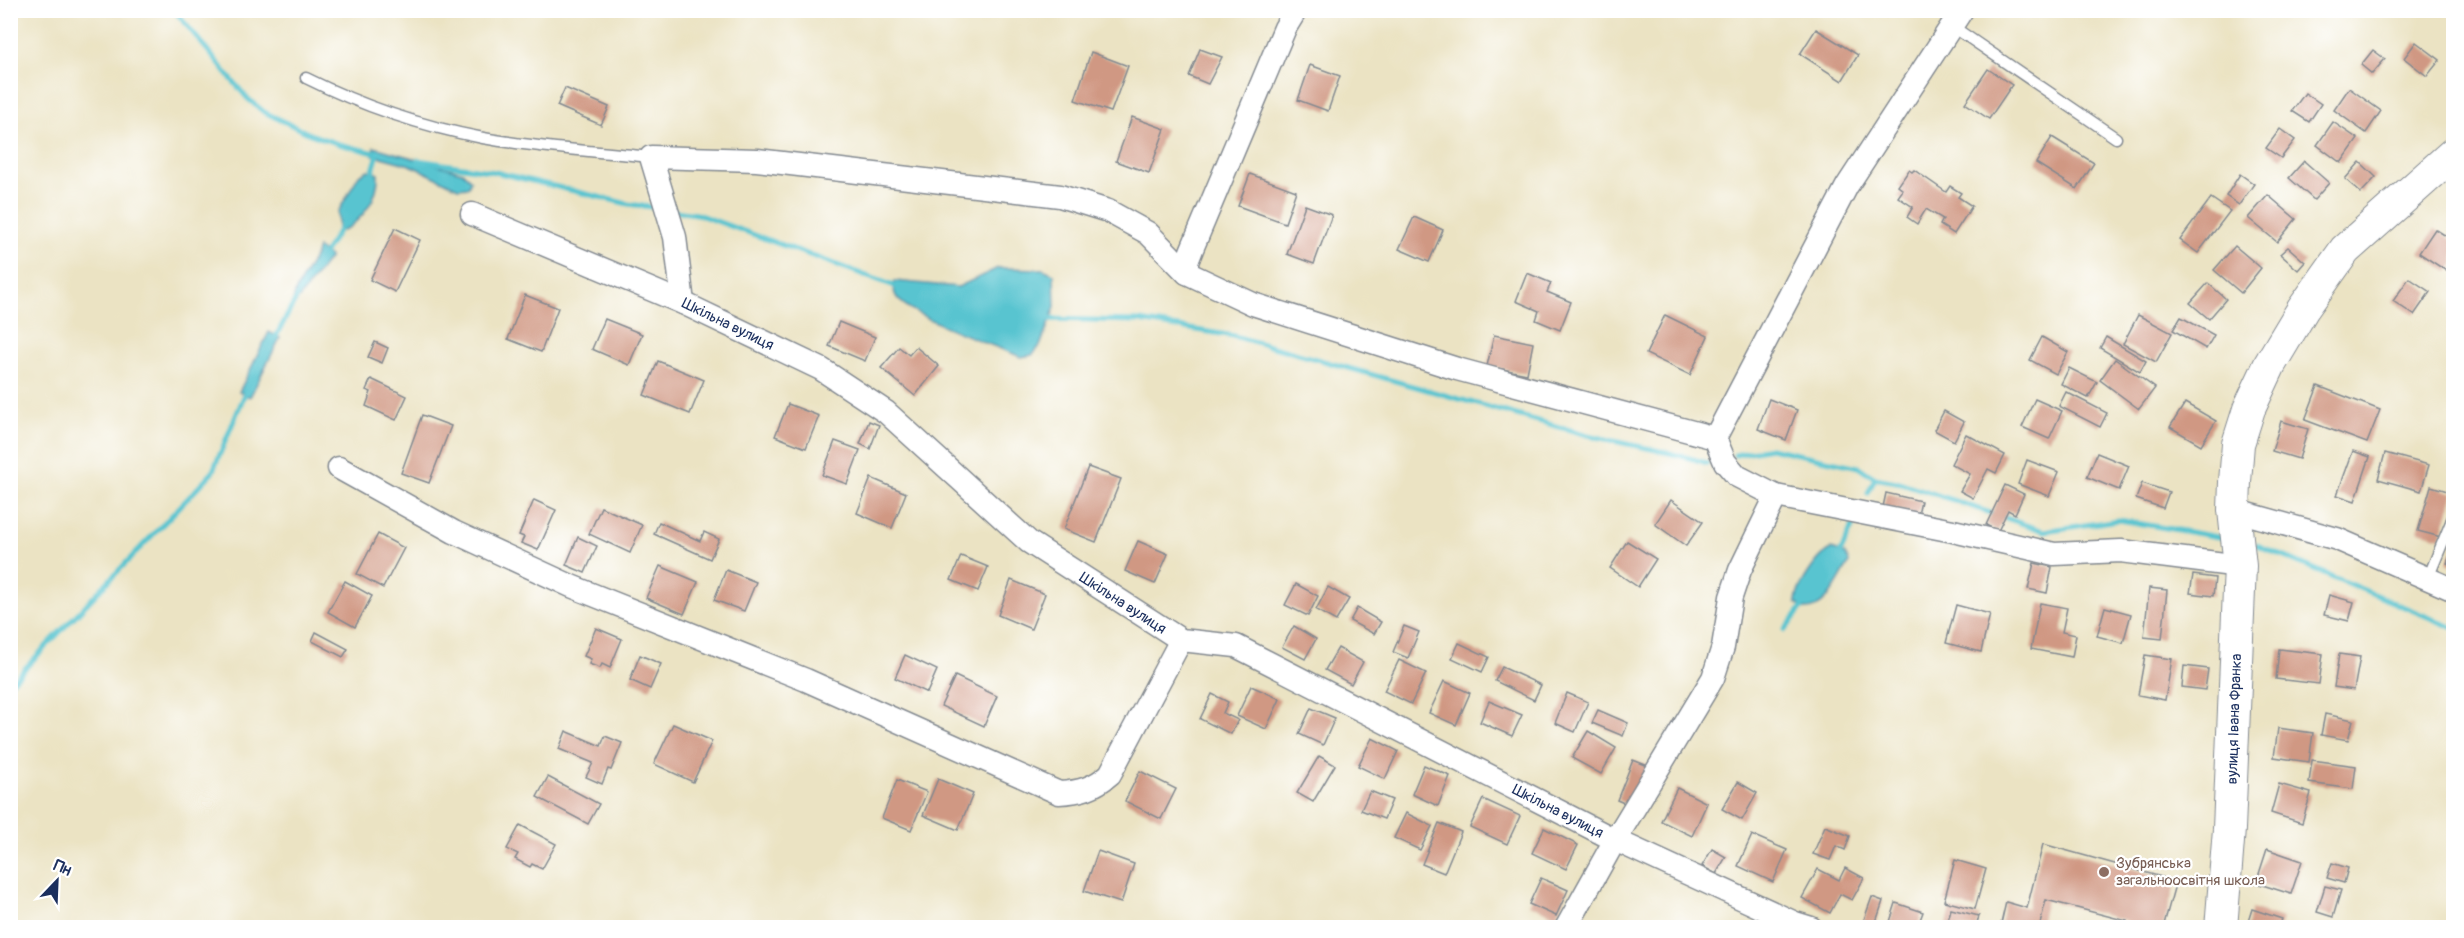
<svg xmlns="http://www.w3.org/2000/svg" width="2464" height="938" viewBox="0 0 2464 938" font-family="Pangolin,sans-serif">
<rect width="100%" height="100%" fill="#fff"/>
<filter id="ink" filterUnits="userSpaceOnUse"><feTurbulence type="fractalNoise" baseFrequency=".0167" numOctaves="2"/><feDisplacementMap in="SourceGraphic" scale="12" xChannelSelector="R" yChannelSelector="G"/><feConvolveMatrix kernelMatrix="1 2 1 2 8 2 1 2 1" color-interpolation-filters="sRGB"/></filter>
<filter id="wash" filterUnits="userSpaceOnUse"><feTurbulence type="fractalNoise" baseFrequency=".008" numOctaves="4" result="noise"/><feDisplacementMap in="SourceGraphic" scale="24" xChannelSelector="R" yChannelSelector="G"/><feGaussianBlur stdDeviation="1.35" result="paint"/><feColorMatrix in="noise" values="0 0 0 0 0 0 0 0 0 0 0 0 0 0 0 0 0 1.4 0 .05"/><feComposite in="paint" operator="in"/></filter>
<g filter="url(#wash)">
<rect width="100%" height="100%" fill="#ebe3c3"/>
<g fill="#58c4d0" stroke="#3a7a97" stroke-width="1.5">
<path d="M374,147L462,172L471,180L468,187L458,188L410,165L373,155Z"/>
<path d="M368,170L378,174C379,198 362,220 343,231L338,229V212L359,175Z"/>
<path d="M318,248L330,257L294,305C289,292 314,264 318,248Z"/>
<path d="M998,268L1043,269L1054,274L1055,307L1040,346L1032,355L1021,357C993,345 916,319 898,299C894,294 893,287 895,281L958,287Z"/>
<path d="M269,332L280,338L250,397L239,392Z"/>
<path d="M1832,549L1845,554L1849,562L1848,565C1838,581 1827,610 1805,609L1796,603C1796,588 1818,554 1832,549Z"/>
</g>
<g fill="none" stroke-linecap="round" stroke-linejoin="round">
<g stroke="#58c4d0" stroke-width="5">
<path d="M174,10L247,98L264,112L310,134L339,144L379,154"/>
<path d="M418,160L495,172L628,204L659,208"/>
<path d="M371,177L378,154"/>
<path d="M674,211L697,214L900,288"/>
<path d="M321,259L343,223"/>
<path d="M1044,319L1140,321L1234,336L1588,435C1628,445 1668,451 1707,463"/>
<path d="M273,342L297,297"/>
<path d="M1735,455L1770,448L1859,467L1875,478L1902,483L2044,531L2119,520L2224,538"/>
<path d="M1868,493L1875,478"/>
<path d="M2257,545L2454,628"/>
<path d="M1838,558L1853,525"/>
<path d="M1785,630L1806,602"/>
<path d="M10,684L212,473L247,389"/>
</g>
</g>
<g id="blocks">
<g fill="#d09883">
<path d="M1816,29L1858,55L1842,81L1800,54Z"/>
<path d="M2416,42L2440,60L2427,76L2404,58Z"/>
<path d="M1200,49L1222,57L1208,84L1189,76Z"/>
<path d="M2373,50L2385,59L2372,74L2361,65Z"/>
<path d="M1091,52L1128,66L1111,112L1075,100Z"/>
<path d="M1310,65L1340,76L1328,111L1298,100Z"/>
<path d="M1988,69L2012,85L1989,119L1965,103Z"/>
<path d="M565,88L609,107L601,125L557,106Z"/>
<path d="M2349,88L2381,111L2366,133L2334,110Z"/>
<path d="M2305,93L2321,104L2309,122L2292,111Z"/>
<path d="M1132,117L1165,129L1149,173L1116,161Z"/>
<path d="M2333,122L2358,139L2341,163L2317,145Z"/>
<path d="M2280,129L2295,140L2281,158L2266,148Z"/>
<path d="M2052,137L2094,163L2077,189L2036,163Z"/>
<path d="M2304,161L2329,183L2314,200L2289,178Z"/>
<path d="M2360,162L2376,177L2361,193L2345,179Z"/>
<path d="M1909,170L1912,172L1914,170L1946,192L1950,186L1961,193L1958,197L1972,206L1954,234L1940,225L1943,219L1926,209L1917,224L1907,217L1913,207L1898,197L1903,190L1898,186Z"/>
<path d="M1250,174L1296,191L1285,223L1238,206Z"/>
<path d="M2240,174L2254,184L2239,205L2226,196Z"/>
<path d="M2268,195L2296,219L2277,242L2248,218Z"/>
<path d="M2211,198L2230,211L2198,253L2180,240Z"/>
<path d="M1305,205L1332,215L1314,264L1287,254Z"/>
<path d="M1414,217L1443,230L1429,262L1399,249Z"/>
<path d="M395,228L420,240L395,292L370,280Z"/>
<path d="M2435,229L2454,241V264L2448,272L2419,253Z"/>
<path d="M2235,246L2261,268L2241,293L2214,270Z"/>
<path d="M2288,247L2305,262L2298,270L2280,254Z"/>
<path d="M1527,273L1551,283L1547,292L1571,302L1560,330L1536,320L1539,311L1516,301Z"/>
<path d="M2409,278L2430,292L2414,315L2393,301Z"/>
<path d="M2208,283L2226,299L2209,319L2190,303Z"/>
<path d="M525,295L558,308L541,352L508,339Z"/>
<path d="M1665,315L1708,336L1690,375L1646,354Z"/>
<path d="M2138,315L2172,333L2156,362L2123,344Z"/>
<path d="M2181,317L2214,335L2206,349L2173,330Z"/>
<path d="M605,319L642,334L629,365L592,349Z"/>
<path d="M839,322L875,337L865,361L829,346Z"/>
<path d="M1494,335L1533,343L1527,374L1487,366Z"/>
<path d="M2042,337L2068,352L2056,374L2030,360Z"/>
<path d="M2106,337L2146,361L2140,372L2100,348Z"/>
<path d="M375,342L388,348L382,363L368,357Z"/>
<path d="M899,347L909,355L916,347L939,366L915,396L881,368Z"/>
<path d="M2115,359L2155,388L2139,409L2100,380Z"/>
<path d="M658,361L704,380L690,414L644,395Z"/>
<path d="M2069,368L2097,382L2088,398L2061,384Z"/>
<path d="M371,379L407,396L396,420L366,406L371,392L366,390Z"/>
<path d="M2318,386L2380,410L2367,443L2305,420Z"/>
<path d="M2066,392L2107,413L2100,427L2059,406Z"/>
<path d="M1769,399L1797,410L1786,440L1758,429Z"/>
<path d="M2035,399L2062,411L2049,439L2022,427Z"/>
<path d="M2185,403L2216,421L2201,445L2170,427Z"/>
<path d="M788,404L819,416L806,448L775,436Z"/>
<path d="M1944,411L1964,422L1954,441L1934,430Z"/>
<path d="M422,415L451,426L429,483L401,473Z"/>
<path d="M869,421L879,425L870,449L860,444Z"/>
<path d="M2281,421L2308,429L2299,459L2272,451Z"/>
<path d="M1966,434L2005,455L1996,473L1988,469L1973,498L1960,491L1970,474L1951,464Z"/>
<path d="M835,441L860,450L847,484L822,475Z"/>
<path d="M2353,451L2370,457L2355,501L2337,495Z"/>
<path d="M2097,453L2129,466L2119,490L2087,477Z"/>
<path d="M2385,453L2429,465L2421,491L2378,479Z"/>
<path d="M2027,460L2059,472L2049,496L2018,484Z"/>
<path d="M1088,467L1121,479L1096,542L1064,529Z"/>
<path d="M871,478L906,493L892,528L857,513Z"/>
<path d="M2142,483L2169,492L2163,508L2136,499Z"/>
<path d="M2005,485L2024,494L2015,514L2008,510L1998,531L1986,525Z"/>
<path d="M2431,486L2454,493L2441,537L2418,531Z"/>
<path d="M1886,493L1921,501L1918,515L1883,507Z"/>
<path d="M534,500L556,510L538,550L521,543L524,537L519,535Z"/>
<path d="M1671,500L1703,522L1686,546L1655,524Z"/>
<path d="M601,507L642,525L630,553L589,534Z"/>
<path d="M659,522L700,541L704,532L719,539L710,559L654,534Z"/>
<path d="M378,534L404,548L383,588L357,574Z"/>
<path d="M578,537L597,546L585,573L566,565Z"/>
<path d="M1138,541L1168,554L1155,584L1125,571Z"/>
<path d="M1627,541L1656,559L1638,587L1610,568Z"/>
<path d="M2454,545V566L2447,563Z"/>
<path d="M961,556L988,567L978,591L951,580Z"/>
<path d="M2034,563L2052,567L2047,593L2028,589Z"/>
<path d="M660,566L698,582L684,614L646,598Z"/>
<path d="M726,570L756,582L744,611L714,600Z"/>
<path d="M2193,575L2215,578L2213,596L2190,593Z"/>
<path d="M1011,580L1045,594L1031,629L998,615Z"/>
<path d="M345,581L372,596L355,627L328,612Z"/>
<path d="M1296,584L1318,596L1308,616L1285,605Z"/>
<path d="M1328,587L1349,599L1336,621L1316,610Z"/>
<path d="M2149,588L2167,590L2162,639L2144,637Z"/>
<path d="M2329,595L2354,602L2349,621L2324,615Z"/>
<path d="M2040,603L2067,608L2062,632L2076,635L2072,657L2031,649Z"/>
<path d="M1956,605L1990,614L1981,652L1946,643Z"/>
<path d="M2105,607L2131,614L2123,643L2097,636Z"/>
<path d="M1357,608L1381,622L1374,634L1350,621Z"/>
<path d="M1294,626L1316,639L1305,659L1282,647Z"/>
<path d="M1404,626L1419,632L1408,658L1393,652Z"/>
<path d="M596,628L622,639L610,668L602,664L600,668L589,664L591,659L584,656Z"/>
<path d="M316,632L348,649L343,657L312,641Z"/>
<path d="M1459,643L1489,657L1482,672L1452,658Z"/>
<path d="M1338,648L1363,662L1351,684L1325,670Z"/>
<path d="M2279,649L2323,654L2319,684L2276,679Z"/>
<path d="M2339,654L2360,657L2354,690L2334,687Z"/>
<path d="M640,655L661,664L650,689L630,680Z"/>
<path d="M905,655L937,670L927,693L895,678Z"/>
<path d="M2145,655L2172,659L2165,700L2138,695Z"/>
<path d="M1399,660L1426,673L1411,704L1384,691Z"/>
<path d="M2184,666L2208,669L2205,690L2182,687Z"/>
<path d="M1502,667L1541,685L1534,700L1495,681Z"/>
<path d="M955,676L997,696L984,726L941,706Z"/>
<path d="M1444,681L1470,693L1456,725L1429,713Z"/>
<path d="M1251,686L1280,699L1266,729L1237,716Z"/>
<path d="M1567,693L1588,702L1575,732L1555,723Z"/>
<path d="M1212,694L1228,702L1223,713L1238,720L1231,734L1200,719Z"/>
<path d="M1489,701L1522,715L1512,736L1480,722Z"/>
<path d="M1311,708L1335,718L1323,745L1299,734Z"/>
<path d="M1598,710L1628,723L1623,736L1592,723Z"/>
<path d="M2325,714L2353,720L2348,740L2321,735Z"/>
<path d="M673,724L712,741L693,782L654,764Z"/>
<path d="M2278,728L2313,733L2309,762L2274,757Z"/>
<path d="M566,731L601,746L605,736L622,743L611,770L608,769L602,784L586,777L593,763L559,749Z"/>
<path d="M1588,731L1616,748L1601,774L1572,758Z"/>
<path d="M1372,738L1398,751L1385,779L1358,766Z"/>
<path d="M1319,756L1335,765L1313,802L1297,793Z"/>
<path d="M1633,760L1648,766L1631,806L1617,800Z"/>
<path d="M2312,760L2356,766L2353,789L2309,783Z"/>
<path d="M1424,765L1450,776L1438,806L1412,794Z"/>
<path d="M1140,771L1176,789L1161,819L1125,801Z"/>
<path d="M548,777L599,804L588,824L537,797Z"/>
<path d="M938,779L973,794L958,830L923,815Z"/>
<path d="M897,780L927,792L911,830L882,818Z"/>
<path d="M1738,782L1757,793L1742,820L1722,809Z"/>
<path d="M2279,784L2311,793L2302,823L2271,813Z"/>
<path d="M1677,788L1707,803L1692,836L1661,821Z"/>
<path d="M1370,791L1392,800L1384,819L1361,810Z"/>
<path d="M1483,799L1520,816L1507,844L1470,827Z"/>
<path d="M1406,813L1432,826L1420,850L1394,838Z"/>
<path d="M1439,823L1461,832L1444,873L1422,864Z"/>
<path d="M520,825L556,844L542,869L532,864L530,867L515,859L518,854L507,849Z"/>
<path d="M1825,826L1850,836L1845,850L1836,846L1830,860L1813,854Z"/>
<path d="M1544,828L1578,845L1566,869L1532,853Z"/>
<path d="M1752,835L1787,850L1773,882L1738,866Z"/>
<path d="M2043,844L2176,881L2163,928H2125L2127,921L2046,900L2039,928H2000L2006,902L2027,908Z"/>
<path d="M1712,849L1726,857L1716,874L1702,866Z"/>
<path d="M2267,849L2302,861L2291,894L2256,883Z"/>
<path d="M1098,851L1134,864L1121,903L1084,891Z"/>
<path d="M1955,860L1986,869L1975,909L1944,901Z"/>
<path d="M2332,863L2348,868L2344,883L2327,878Z"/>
<path d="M1845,868L1864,878L1852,900L1840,894L1830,913L1802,898L1818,869L1839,880Z"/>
<path d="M1541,878L1568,890L1556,916L1529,904Z"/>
<path d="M2325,886L2341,890L2333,917L2317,912Z"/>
<path d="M1872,897L1883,901L1874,928H1861Z"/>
<path d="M1896,903L1923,912L1917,928H1888Z"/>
<path d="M1951,909L1979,916L1976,928H1946Z"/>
<path d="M2252,909L2282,919L2279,928H2246Z"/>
</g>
</g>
</g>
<g filter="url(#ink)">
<use href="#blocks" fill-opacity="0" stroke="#838990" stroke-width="1.5"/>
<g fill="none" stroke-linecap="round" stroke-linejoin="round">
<g stroke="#838990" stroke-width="13">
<g id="lane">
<path d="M1952,26L2116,138"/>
<path d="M306,78C362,106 421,126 483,138C537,148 596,151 651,157"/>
<path d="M2428,578L2454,515"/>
</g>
</g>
<g stroke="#838990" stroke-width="25">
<g id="street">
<path d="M472,214L683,303L821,369L886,412L1029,542L1181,640L1236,646L1615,840L1795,923L1811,928"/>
<path d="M1187,273V262L1192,249L1285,28L1296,10"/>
<path d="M683,303L675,237L651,157L757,160L1060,196L1108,211L1148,233L1187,273L1253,304L1457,369L1715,438L1725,462L1737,476L1776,496L1953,531L2054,554L2121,551L2240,566"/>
<path d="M1715,438L1847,186L1962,10"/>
<path d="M339,468L454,532L571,586L806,680L1059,793C1080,792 1094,788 1110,774L1181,640"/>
<path d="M2234,510L2337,539L2454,590"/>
<path d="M1566,928L1615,840L1713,678L1723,647L1731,597L1740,570L1776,496"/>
</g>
</g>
<g stroke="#838990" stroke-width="34">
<path id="secondary" d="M2221,928L2229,829L2240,566L2234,510L2235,482L2238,444L2249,409L2270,364L2303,309L2345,250L2454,153"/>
</g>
<use href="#lane" stroke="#fff" stroke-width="10"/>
<use href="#street" stroke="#fff" stroke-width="22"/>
<use href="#secondary" stroke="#fff" stroke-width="32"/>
</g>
</g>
<circle fill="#8d6e63" stroke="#fff" stroke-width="2" cx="2104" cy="872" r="6"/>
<g text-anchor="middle" stroke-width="4.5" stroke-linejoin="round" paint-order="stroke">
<g font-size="15" fill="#1b2f5e" stroke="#fff">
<text transform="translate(728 324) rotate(26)" y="5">Шкільна вулиця</text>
<text transform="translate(1123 603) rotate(33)" y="5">Шкільна вулиця</text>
<text transform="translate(2234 719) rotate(-88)" y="5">вулиця Івана Франка</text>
<text transform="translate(1558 811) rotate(27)" y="5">Шкільна вулиця</text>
</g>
<g font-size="15" fill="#785e54" stroke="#fff" text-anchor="start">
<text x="2116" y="868">Зубрянська<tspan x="2116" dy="17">загальноосвітня школа</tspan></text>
</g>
</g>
<rect width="2464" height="938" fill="none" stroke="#fff" stroke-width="36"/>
<g transform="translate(57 881) rotate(23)" stroke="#ffffff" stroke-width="4.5" paint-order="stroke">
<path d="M0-4.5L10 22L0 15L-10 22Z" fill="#1b2f5e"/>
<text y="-9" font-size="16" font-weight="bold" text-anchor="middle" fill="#1b2f5e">Пн</text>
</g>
</svg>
